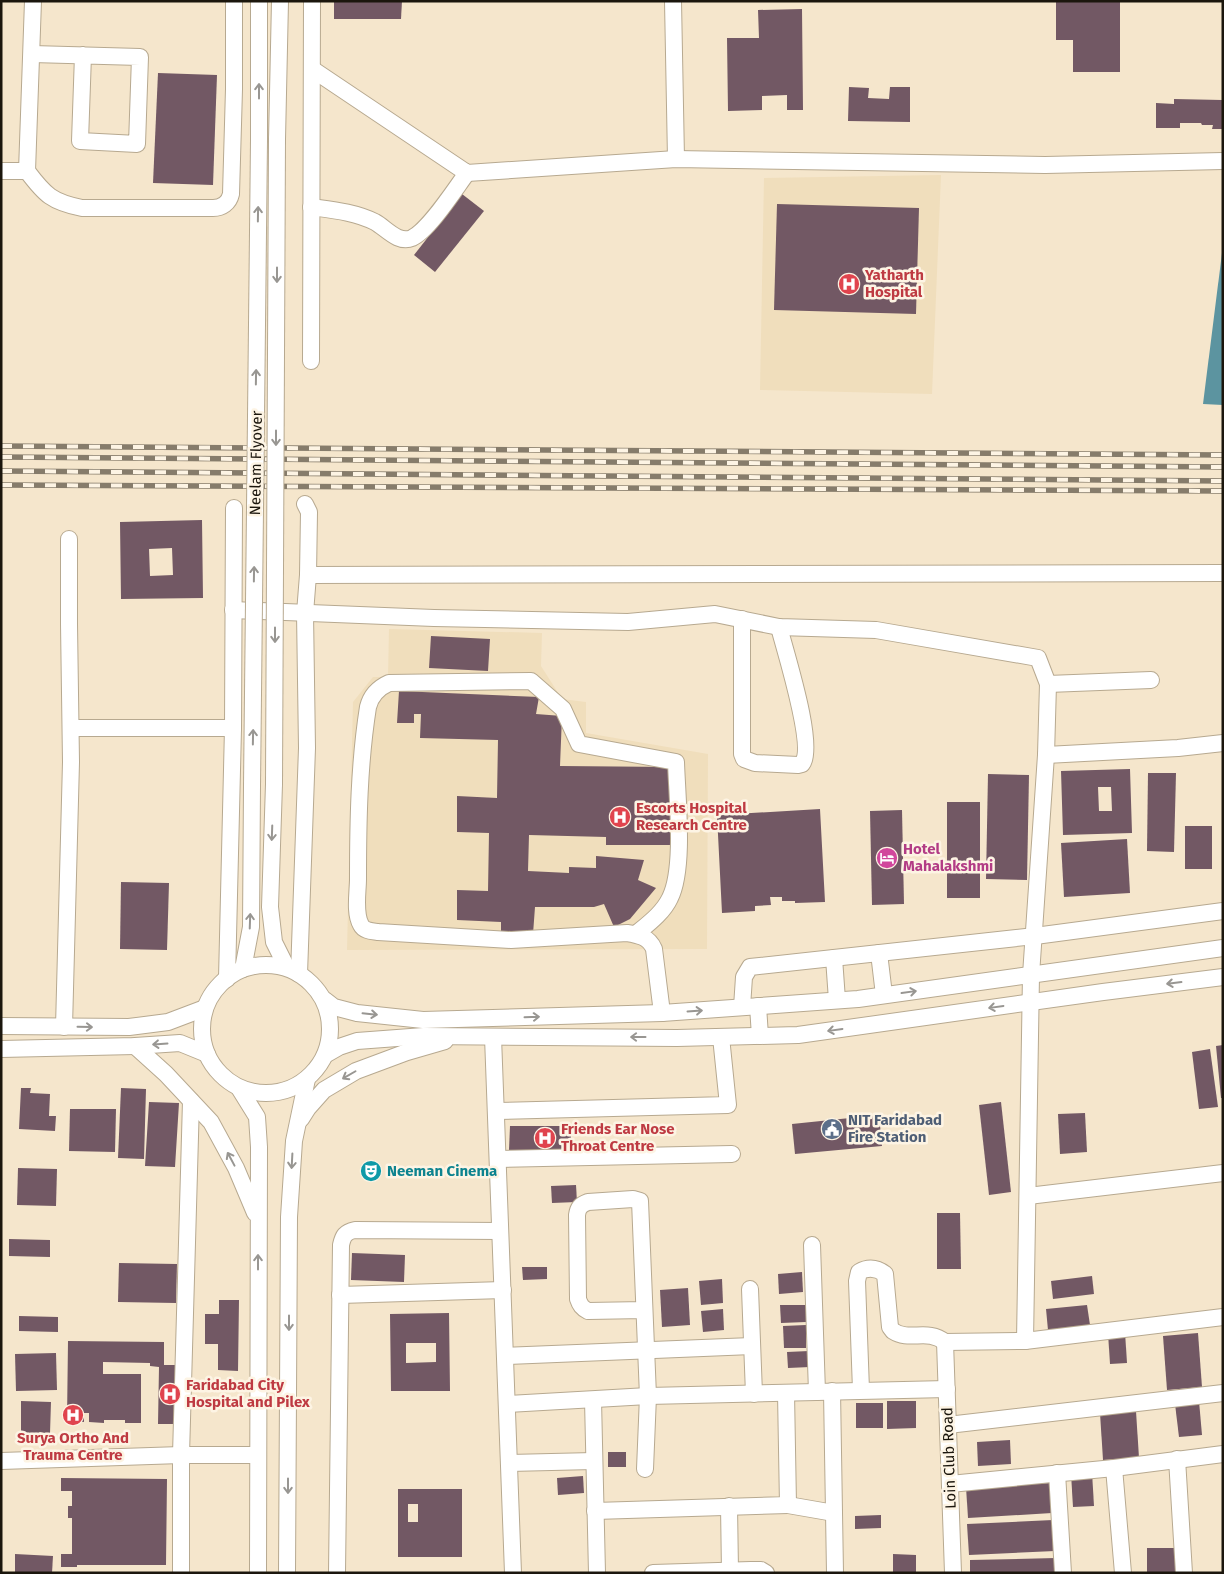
<svg xmlns="http://www.w3.org/2000/svg" width="1224" height="1574" viewBox="0 0 1224 1574" font-family="'Fira Sans',sans-serif">
<rect width="100%" height="100%" fill="#f5e6cc"/>
<g fill="#f0debc">
<path d="M941,175L932,394L760,390L764,178Z"/>
<path d="M389,629L542,633L541,666L562,699L586,702V733L708,754L707,949L347,950L353,702L373,677H388Z"/>
</g>
<path fill="#5c94a0" d="M1223,245V405L1203,404Z"/>
<g fill="#725864" fill-rule="evenodd">
<path d="M334,1H402L401,19H334Z"/>
<path d="M1056,1H1120V72H1073V40H1056Z"/>
<path d="M802,9L803,110H787V95L762,96V110L728,111L727,38H759L758,10Z"/>
<path d="M158,73L217,75L213,185L153,183Z"/>
<path d="M849,87L869,88L868,98L889,99L890,87H910V122L848,121Z"/>
<path d="M1174,99L1222,100L1223,129H1212L1213,125H1202L1201,123H1180V128H1156V103L1174,104Z"/>
<path d="M462,194L484,211L435,272L414,255Z"/>
<path d="M777,204L919,208L916,314L774,310Z"/>
<path d="M202,520L203,598L121,599L120,522ZM172,548L173,575L150,576L149,549Z"/>
<path d="M431,636L490,639L488,671L429,668Z"/>
<path d="M399,691L539,697L536,714L562,716L560,766L672,767L673,845H606V837L529,835L528,871L569,873V867L596,868V856L644,860L638,880L656,888L630,919L614,927L604,904L594,907H535L533,934L501,933V922L457,920V890L488,891L489,833L457,832V796L497,798L498,740L420,738L421,714H414V723H397Z"/>
<path d="M1130,769L1132,833L1063,835L1061,771ZM1098,787H1111L1112,811H1099Z"/>
<path d="M1148,773H1176L1174,852L1147,851Z"/>
<path d="M988,774L1029,775L1027,880L986,879Z"/>
<rect x="947" y="802" width="33" height="96"/>
<path d="M820,809L825,902L795,903V901H782V897H770L771,905L755,906V911L722,913L717,815Z"/>
<path d="M902,810L904,904L872,905L870,811Z"/>
<rect x="1185" y="826" width="27" height="43"/>
<path d="M1127,839L1130,893L1064,897L1061,843Z"/>
<path d="M121,882L169,883L167,950L120,949Z"/>
<path d="M1223,1045V1098H1221L1216,1046Z"/>
<path d="M1210,1049L1218,1107L1199,1109L1192,1052Z"/>
<path d="M21,1088H31L30,1093L50,1094L49,1116H56L55,1131L19,1129Z"/>
<path d="M121,1088L146,1089L144,1159L118,1158Z"/>
<path d="M149,1102L179,1103L175,1167L145,1166Z"/>
<path d="M1001,1102L1011,1192L989,1195L979,1105Z"/>
<path d="M70,1109H116L115,1152L69,1151Z"/>
<path d="M1085,1113L1087,1152L1060,1154L1058,1114Z"/>
<path d="M879,1115L882,1146L795,1154L792,1124Z"/>
<path d="M510,1126H571V1151L509,1150Z"/>
<path d="M18,1168L57,1169L56,1206L17,1205Z"/>
<path d="M576,1185L577,1202L552,1203L551,1186Z"/>
<path d="M937,1213H960L961,1269H937Z"/>
<path d="M9,1239L50,1240V1257L9,1256Z"/>
<path d="M352,1253L405,1255L404,1282L351,1280Z"/>
<path d="M119,1263L177,1264L176,1303L118,1302Z"/>
<path d="M522,1267H547V1279L523,1280Z"/>
<path d="M802,1272L803,1292L779,1294L778,1274Z"/>
<path d="M1092,1276L1094,1294L1053,1299L1051,1281Z"/>
<path d="M722,1279L723,1303L701,1305L699,1281Z"/>
<path d="M688,1288L690,1325L662,1327L660,1290Z"/>
<path d="M219,1300H239L238,1371L218,1370V1344H205V1314H219Z"/>
<path d="M780,1305H806V1322L781,1323Z"/>
<path d="M1087,1305L1090,1325L1048,1330L1046,1309Z"/>
<path d="M723,1309L724,1330L703,1332L701,1311Z"/>
<path d="M449,1313L450,1391H391L390,1314ZM406,1343H436V1362L406,1363Z"/>
<path d="M19,1316L58,1317V1332L19,1331Z"/>
<path d="M806,1325V1348H784L783,1326Z"/>
<path d="M1125,1332L1127,1363L1110,1364L1108,1333Z"/>
<path d="M1198,1333L1202,1387L1167,1390L1163,1336Z"/>
<path d="M68,1341L164,1342V1365H177L176,1424H158L159,1367L150,1366V1363L103,1362V1374H141V1423H125V1420H104V1423L89,1422V1413H84V1422L67,1420Z"/>
<path d="M809,1351L810,1367L788,1368L787,1352Z"/>
<path d="M56,1353L57,1390L16,1391L15,1354Z"/>
<path d="M21,1401L51,1402L50,1433H21Z"/>
<path d="M887,1401H916V1428L887,1429Z"/>
<path d="M1199,1401L1202,1435L1179,1437L1175,1404Z"/>
<rect x="856" y="1403" width="27" height="25"/>
<path d="M1136,1411L1139,1458L1103,1460L1100,1413Z"/>
<path d="M1010,1440L1011,1464L978,1466L977,1442Z"/>
<rect x="608" y="1452" width="18" height="15"/>
<path d="M1092,1472L1094,1506L1073,1507L1071,1474Z"/>
<path d="M583,1476L584,1493L558,1495L557,1478Z"/>
<path d="M61,1478L167,1479L166,1565H77V1567H61V1554H72V1518H68V1506H72V1491H61Z"/>
<path d="M1051,1483L1052,1513L968,1518L966,1487Z"/>
<path d="M398,1489H462V1557H398ZM408,1504H418V1522H408Z"/>
<path d="M881,1515V1528L855,1529V1516Z"/>
<path d="M1053,1520L1055,1551L969,1555L967,1524Z"/>
<rect x="1147" y="1548" width="31" height="25"/>
<path d="M15,1554L53,1556L52,1573H15Z"/>
<path d="M893,1554L916,1555V1573H893Z"/>
<path d="M1056,1558L1057,1573H970V1560Z"/>
</g>
<g fill="none" stroke-linecap="round" stroke-linejoin="round">
<g stroke="#b7a990" stroke-width="18">
<g id="minor">
<path d="M259,1V140"/>
<path d="M673,1L676,159"/>
<path d="M32,54C68,55 104,56 140,57L137,144L80,141L83,55"/>
<path d="M312,69L467,173L676,159L1045,165L1223,161"/>
<path d="M277,139L280,1"/>
<path d="M1,171H27C45,195 52,202 82,208H213C222,208 229,203 231,194L234,89V1"/>
<path d="M27,171L33,1"/>
<path d="M311,207C333,210 355,212 375,222C386,228 398,244 412,238C429,230 455,189 467,173"/>
<path d="M311,361L312,1"/>
<path d="M308,575L1223,573"/>
<path d="M233,610L434,618L628,622L715,614L779,627L876,630L1038,658L1048,684L1046,755L1031,975L1025,1341"/>
<path d="M742,619V754L744,759L755,763L798,765L802,764C816,747 785,651 779,627"/>
<path d="M1048,684L1151,680"/>
<path d="M71,728H233"/>
<path d="M1046,755L1178,748L1223,743"/>
<path d="M274,784L270,907L274,942L286,966"/>
<path d="M636,934C648,924 663,913 670,898C685,868 677,797 676,762L579,744L563,709L531,681L389,683C378,688 371,695 368,707C359,764 358,822 358,879C358,892 354,913 361,925C364,931 372,931 378,932L511,940L627,933C639,935 649,937 654,949L662,1013"/>
<path d="M879,953L884,995"/>
<path d="M834,958L837,1000"/>
<circle cx="266" cy="1029" r="64"/>
<path d="M243,969L251,927L252,786"/>
<path d="M299,974L307,748L305,613L308,575L309,512L305,504"/>
<path d="M227,979L233,728L234,508"/>
<path d="M325,1000L334,1007L357,1013L423,1020L662,1013L858,999L1223,948"/>
<path d="M758,1006L760,1036"/>
<path d="M742,1007L744,977L750,967L1035,936L1223,911"/>
<path d="M1,1026L129,1027L168,1022L205,1008"/>
<path d="M64,1027L71,762L69,624V539"/>
<path d="M493,1037L513,1573"/>
<path d="M135,1046L166,1074L211,1122L236,1168L255,1213"/>
<path d="M1,1049L135,1046L180,1043L207,1054"/>
<path d="M325,1055L339,1047L357,1041L424,1036L677,1038L798,1035L1103,992L1223,977"/>
<path d="M239,1088L257,1117L259,1147L258,1573"/>
<path d="M496,1111L728,1105L721,1037"/>
<path d="M301,1119L308,1108L324,1090L356,1071L407,1052L445,1041"/>
<path d="M498,1159L732,1154"/>
<path d="M1028,1196L1223,1173"/>
<path d="M812,1245L817,1392"/>
<path d="M750,1289L754,1394"/>
<path d="M340,1295L503,1290"/>
<path d="M644,1310L588,1311C582,1308 580,1305 578,1299L577,1215C578,1208 580,1205 588,1202L633,1199L640,1201L648,1396L645,1469"/>
<path d="M945,1342L953,1573"/>
<path d="M505,1356L752,1346"/>
<path d="M861,1390L857,1281L859,1272C868,1267 877,1268 885,1274L890,1327L893,1331C910,1342 927,1328 945,1342L1025,1341L1223,1317"/>
<path d="M832,1391L835,1573"/>
<path d="M593,1400L597,1573"/>
<path d="M507,1404L648,1396L947,1389"/>
<path d="M948,1425L1223,1393"/>
<path d="M1177,1459L1184,1573"/>
<path d="M1,1461L181,1455H258"/>
<path d="M509,1463L594,1461"/>
<path d="M1114,1468L1123,1573"/>
<path d="M1057,1473L1063,1573"/>
<path d="M950,1484L1114,1468L1223,1454"/>
<path d="M788,1505L834,1513"/>
<path d="M729,1506L730,1571"/>
<path d="M595,1511L788,1505L786,1393"/>
<path d="M181,1573V1455L191,1101"/>
<path d="M287,1573L289,1217L294,1141L307,1079"/>
<path d="M337,1573L341,1245C343,1236 345,1232 355,1230L500,1231"/>
<path d="M653,1573L751,1570H761L766,1573"/>
</g>
</g>
<use href="#minor" stroke="#fff" stroke-width="16"/>
<g stroke="#867c6b" stroke-width="5.5">
<g id="rail">
<path d="M1,446L1223,455"/>
<path d="M1,457L1223,467"/>
<path d="M1,471L1223,481"/>
<path d="M1,485L1223,491"/>
</g>
</g>
<use href="#rail" stroke="#fdf4e4" stroke-width="4" stroke-dasharray="11" stroke-linecap="butt"/>
<g stroke="#b7a990" stroke-width="18" stroke-linecap="butt">
<g id="minor-bridge">
<path d="M274,784L277,139"/>
<path d="M252,786L259,140"/>
</g>
</g>
<use href="#minor-bridge" stroke="#fff" stroke-width="16"/>
</g>
<defs><path id="oneway-shaft" d="M-6 0H5M1.5-3L5.5 0L1.5 3" fill="none" stroke-width="1.6" stroke-linecap="round" stroke-linejoin="round" transform="scale(1.25)"/></defs>
<g stroke="#989692">
<use href="#oneway-shaft" transform="translate(259 91) rotate(-90)"/>
<use href="#oneway-shaft" transform="translate(258 214) rotate(-89)"/>
<use href="#oneway-shaft" transform="translate(277 275) rotate(90)"/>
<use href="#oneway-shaft" transform="translate(256 377) rotate(-89)"/>
<use href="#oneway-shaft" transform="translate(276 438) rotate(90)"/>
<use href="#oneway-shaft" transform="translate(254 574) rotate(-89)"/>
<use href="#oneway-shaft" transform="translate(275 635) rotate(90)"/>
<use href="#oneway-shaft" transform="translate(253 737) rotate(-89)"/>
<use href="#oneway-shaft" transform="translate(272 833) rotate(92)"/>
<use href="#oneway-shaft" transform="translate(250 921) rotate(-88)"/>
<use href="#oneway-shaft" transform="translate(1174 983) rotate(173)"/>
<use href="#oneway-shaft" transform="translate(909 992) rotate(-8)"/>
<use href="#oneway-shaft" transform="translate(996 1007) rotate(172)"/>
<use href="#oneway-shaft" transform="translate(695 1011) rotate(-4)"/>
<use href="#oneway-shaft" transform="translate(370 1014) rotate(6)"/>
<use href="#oneway-shaft" transform="translate(532 1017) rotate(-2)"/>
<use href="#oneway-shaft" transform="translate(85 1027) rotate(1)"/>
<use href="#oneway-shaft" transform="translate(835 1030) rotate(172)"/>
<use href="#oneway-shaft" transform="translate(638 1037) rotate(-180)"/>
<use href="#oneway-shaft" transform="translate(160 1044) rotate(176)"/>
<use href="#oneway-shaft" transform="translate(349 1075) rotate(150)"/>
<use href="#oneway-shaft" transform="translate(231 1159) rotate(-118)"/>
<use href="#oneway-shaft" transform="translate(292 1161) rotate(93)"/>
<use href="#oneway-shaft" transform="translate(258 1262) rotate(-90)"/>
<use href="#oneway-shaft" transform="translate(289 1323) rotate(90)"/>
<use href="#oneway-shaft" transform="translate(288 1486) rotate(90)"/>
</g>
<defs>
<g id="hospital-disc" transform="scale(1.125)"><circle r="9.5" fill="#e0444e" stroke="#fdf4e4"/><path d="M-5-5h3v3.5h4V-5h3V5h-3V1.5h-4V5h-3Z" fill="#fff"/></g>
<g id="hotel-disc" transform="scale(1.125)"><circle r="9.5" fill="#d1479c" stroke="#fdf4e4"/><path d="M-6-4.5h1.5V1H6V5H4.5V3h-9V5H-6ZM-4 0a1.8 1.8 0 1 1 3.6 0ZM.5 0V-2.5h3Q6-2.5 6 0Z" fill="#fff"/></g>
<g id="civic-disc" transform="scale(1.125)"><circle r="9.5" fill="#5c6f8a" stroke="#fdf4e4"/><path d="M-.6-6.5H3V-4.5H.6V-3L4-1V1h2V6H-6V1h2V-1L-.6-3ZM-1.2 2.5V6h2.4V2.5Z" fill="#fff"/></g>
<g id="theatre-disc" transform="scale(1.125)"><circle r="9.5" fill="#0f9aa8" stroke="#fdf4e4"/><path d="M-5-5.5Q0-4 5-5.5V0Q5 5 0 6Q-5 5-5 0ZM-3.3-2.5H-1v1.5H-3.3ZM1-2.5H3.3v1.5H1ZM-2.8 1Q0 5.5 2.8 1Z" fill="#fff"/></g>
</defs>
<g fill-rule="evenodd">
<use href="#hospital-disc" x="849" y="284"/>
<use href="#hospital-disc" x="620" y="817"/>
<use href="#hotel-disc" x="887" y="858"/>
<use href="#civic-disc" x="832" y="1129"/>
<use href="#hospital-disc" x="545" y="1138"/>
<use href="#theatre-disc" x="371" y="1171"/>
<use href="#hospital-disc" x="170" y="1394"/>
<use href="#hospital-disc" x="73" y="1415"/>
</g>
<g text-anchor="middle" stroke-width="5" stroke-linejoin="round" paint-order="stroke">
<g font-size="15" font-weight="bold" fill="#be3a42" stroke="#fdf4e4" text-anchor="start">
<text x="865" y="280">Yatharth<tspan x="865" dy="17">Hospital</tspan></text>
<text x="636" y="813">Escorts Hospital<tspan x="636" dy="17">Research Centre</tspan></text>
<text x="561" y="1134">Friends Ear Nose<tspan x="561" dy="17">Throat Centre</tspan></text>
<text x="186" y="1390">Faridabad City<tspan x="186" dy="17">Hospital and Pilex</tspan></text>
<text x="73" y="1443" text-anchor="middle">Surya Ortho And<tspan x="73" dy="17">Trauma Centre</tspan></text>
</g>
<g font-size="15" fill="#1b160d" stroke="#fdf4e4">
<text transform="translate(256 463) rotate(-89)" y="5">Neelam Flyover</text>
<text transform="translate(949 1458) rotate(-92)" y="5">Loin Club Road</text>
</g>
<g font-size="15" font-weight="bold" fill="#b23c85" stroke="#fdf4e4" text-anchor="start">
<text x="903" y="854">Hotel<tspan x="903" dy="17">Mahalakshmi</tspan></text>
</g>
<g font-size="15" font-weight="bold" fill="#4e5e75" stroke="#fdf4e4" text-anchor="start">
<text x="848" y="1125">NIT Faridabad<tspan x="848" dy="17">Fire Station</tspan></text>
</g>
<g font-size="15" font-weight="bold" fill="#0d838f" stroke="#fdf4e4" text-anchor="start">
<text x="387" y="1176">Neeman Cinema</text>
</g>
</g>
<rect width="1224" height="1574" fill="none" stroke="#1b160d" stroke-width="5"/>
</svg>
